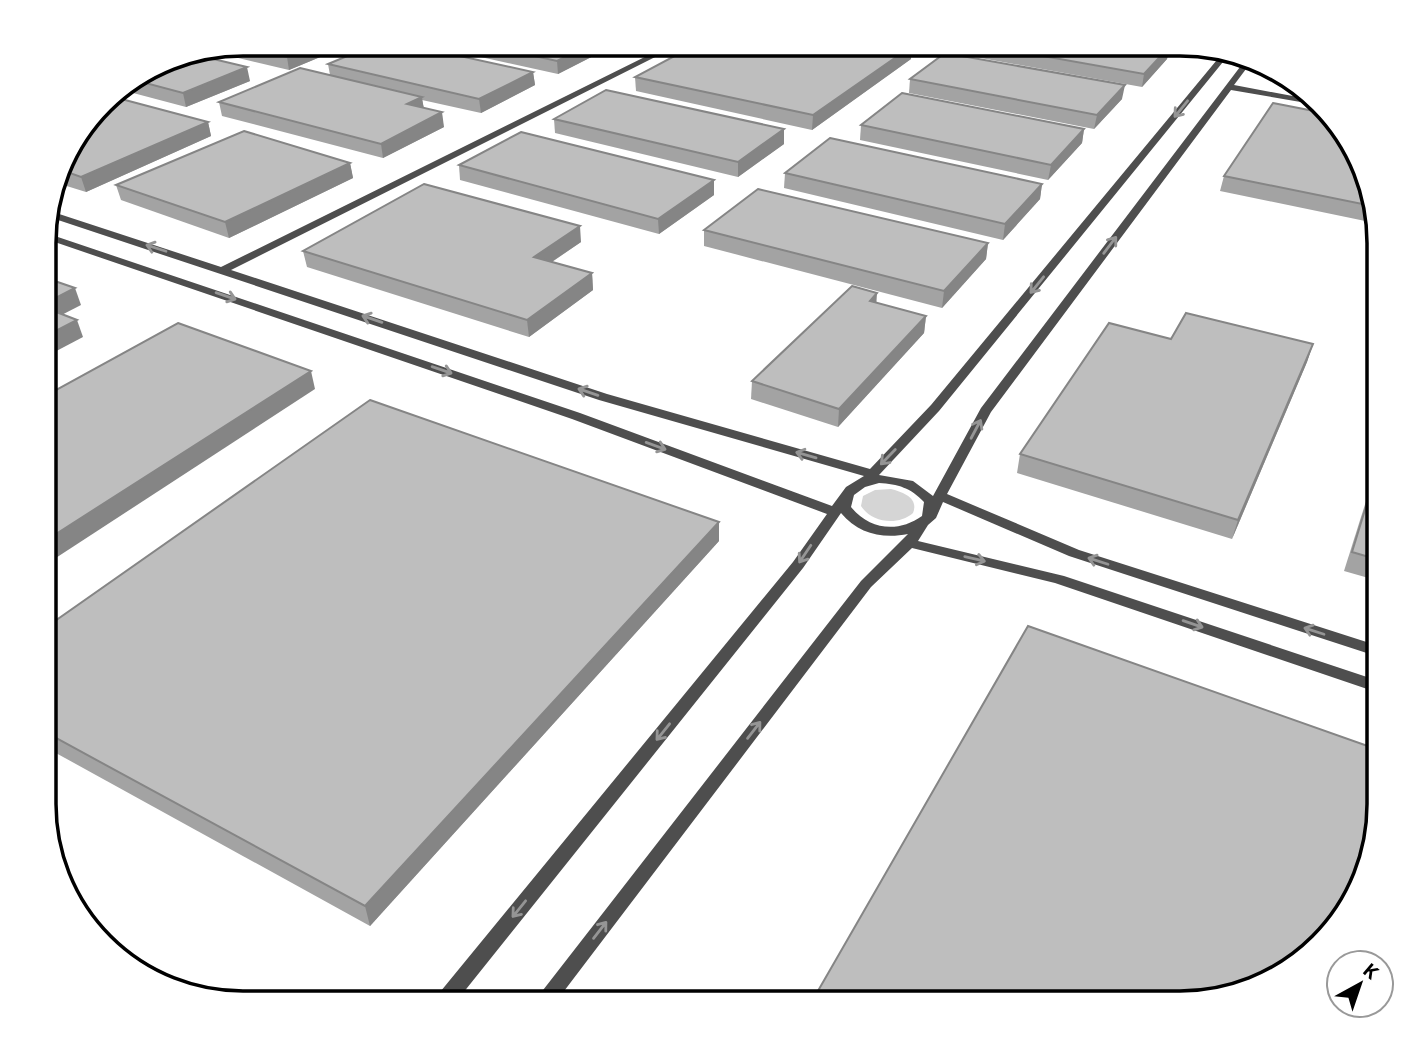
<svg xmlns="http://www.w3.org/2000/svg" width="1423" height="1047" viewBox="0 0 1423 1047" font-family="'Noto Sans',sans-serif">
<rect width="100%" height="100%" fill="#fff"/>
<path fill="#d5d5d5" d="M891,489C903,492 919,498 913,513C898,526 872,523 861,506L863,496L875,490Z"/>
<g fill="none" stroke-linecap="round" stroke-linejoin="round">
<path fill="#4e4e4e" fill-rule="evenodd" d="M671,44H681L231,270L607,394L870,469L931,405L1221,55L1227,57L939,411L879,475L913,481L933,496L981,408L1243,63L1249,65L1234,85L1314,100L1318,105L1231,90L991,412L947,494L1079,550L1379,646V657L1069,556L943,502L936,518L928,525L918,541L1064,576L1379,681V693L1055,583L912,548L871,587L555,1003H533L861,581L908,534C883,539 858,534 841,513L803,568L455,1003H433L436,997L793,562L827,514L572,419L46,239V233L580,413L832,506L846,487L864,476L599,400L46,216L48,210L50,211L221,267ZM879,483C898,484 911,488 924,502L922,516C898,533 870,530 851,507L854,495L865,487Z"/>
</g>
<g fill="#a3a3a3">
<path d="M243,44L349,45L289,70L205,50Z"/>
<path d="M422,44H607V49L558,74Z"/>
<path d="M905,44H932L927,48Z"/>
<path d="M965,44H1172L1170,46L1167,59L1142,87L964,55Z"/>
<path d="M179,54L250,81L186,107L118,89Z"/>
<path d="M911,59L812,130L636,91L635,77Z"/>
<path d="M328,64L533,72L535,85L481,113L422,100L424,108L444,127L383,158L222,116L219,102L330,75Z"/>
<path d="M910,79L1122,99L1094,129L909,93Z"/>
<path d="M1284,79L1302,85L1303,87L1283,84Z"/>
<path d="M554,119L784,144L738,177L555,133Z"/>
<path d="M208,122L211,136L86,192L57,183L70,144Z"/>
<path d="M861,125L1084,129L1082,143L1048,180L860,140Z"/>
<path d="M1359,155L1374,213L1370,222L1220,191L1224,176Z"/>
<path d="M350,163L353,178L229,238L121,200L116,185Z"/>
<path d="M459,165L714,195L659,234L460,180Z"/>
<path d="M785,173L1042,184L1040,199L1003,240L784,188Z"/>
<path d="M704,230L988,243L986,259L942,308L704,246Z"/>
<path d="M581,242L552,262L592,273L593,290L529,337L307,267L303,251Z"/>
<path d="M876,303L926,316L924,333L838,427L751,399L752,381Z"/>
<path d="M1171,339L1313,344L1307,362L1232,539L1017,473L1020,454Z"/>
<path d="M1379,460V581L1344,571Z"/>
<path d="M719,541L370,926L45,747V628Z"/>
</g>
<g fill="#858585">
<path d="M318,44H349V45L289,70L287,57Z"/>
<path d="M591,44H607V49L558,74L557,61Z"/>
<path d="M912,46L911,59L812,130L813,115Z"/>
<path d="M1170,46L1167,59L1142,87L1144,74Z"/>
<path d="M247,67L250,81L186,107L183,93Z"/>
<path d="M533,72L535,85L481,113L479,99Z"/>
<path d="M1125,85L1122,99L1094,129L1097,115Z"/>
<path d="M422,97L424,111L407,104Z"/>
<path d="M442,112L444,127L383,158L381,144Z"/>
<path d="M208,122L211,136L86,192L81,177Z"/>
<path d="M784,129V144L738,177V162Z"/>
<path d="M1084,129L1082,143L1048,180L1051,165Z"/>
<path d="M350,163L353,178L229,238L225,222Z"/>
<path d="M714,180V195L659,234L658,219Z"/>
<path d="M1042,184L1040,199L1003,240L1005,224Z"/>
<path d="M580,226L581,242L535,273L534,257Z"/>
<path d="M988,243L986,259L942,308L944,291Z"/>
<path d="M592,273L593,290L529,337L527,320Z"/>
<path d="M75,288L81,305L46,323V303Z"/>
<path d="M877,293L876,310L870,301Z"/>
<path d="M926,316L924,333L838,427L839,409Z"/>
<path d="M77,320L83,337L45,357L46,336Z"/>
<path d="M1313,344L1307,362L1232,539L1238,520Z"/>
<path d="M311,371L315,389L45,565V541Z"/>
<path d="M719,522V541L370,926L365,906Z"/>
</g>
<g fill="#bebebe" stroke="#858585" stroke-width="2">
<path d="M243,44H318L287,57L236,45Z"/>
<path d="M376,44H405L533,72L479,99L328,64Z"/>
<path d="M479,44H591L557,61Z"/>
<path d="M697,44H903L912,46L813,115L635,77Z"/>
<path d="M976,44H1160L1170,46L1144,74Z"/>
<path d="M188,53L247,67L183,93L134,80L179,54Z"/>
<path d="M945,53L1125,85L1097,115L910,79Z"/>
<path d="M300,68L422,97L407,104L442,112L381,144L219,102Z"/>
<path d="M606,90L784,129L738,162L554,119Z"/>
<path d="M902,93L1084,129L1051,165L861,125Z"/>
<path d="M110,96L208,122L81,177L61,170L70,144Z"/>
<path d="M1273,103L1324,113L1359,155L1372,206L1224,176Z"/>
<path d="M244,131L350,163L225,222L116,185Z"/>
<path d="M521,132L714,180L658,219L459,165Z"/>
<path d="M830,138L1042,184L1005,224L785,173Z"/>
<path d="M424,184L580,226L534,257L592,273L527,320L303,251Z"/>
<path d="M758,189L988,243L944,291L704,230Z"/>
<path d="M46,278L75,288L46,303Z"/>
<path d="M852,286L877,293L870,301L926,316L839,409L752,381Z"/>
<path d="M46,308L77,320L46,336Z"/>
<path d="M1186,313L1313,344L1238,520L1020,454L1109,323L1171,339Z"/>
<path d="M178,323L311,371L45,541V396Z"/>
<path d="M370,400L719,522L365,906L45,732V628Z"/>
<path d="M1379,464V560L1352,552Z"/>
<path d="M1028,626L1379,750V817L1338,926L1268,983L1180,1003H811Z"/>
</g>
<defs><path id="oneway-shaft" d="M-6 0H5M1.5-3L5.5 0L1.5 3" fill="none" stroke-width="1.6" stroke-linecap="round" stroke-linejoin="round" transform="scale(1.75)"/></defs>
<g stroke="#959595">
<use href="#oneway-shaft" transform="translate(1181 109) rotate(129)"/>
<use href="#oneway-shaft" transform="translate(1110 245) rotate(-53)"/>
<use href="#oneway-shaft" transform="translate(156 248) rotate(-162)"/>
<use href="#oneway-shaft" transform="translate(1037 285) rotate(129)"/>
<use href="#oneway-shaft" transform="translate(226 296) rotate(19)"/>
<use href="#oneway-shaft" transform="translate(372 319) rotate(-161)"/>
<use href="#oneway-shaft" transform="translate(442 370) rotate(19)"/>
<use href="#oneway-shaft" transform="translate(588 392) rotate(-161)"/>
<use href="#oneway-shaft" transform="translate(976 429) rotate(-62)"/>
<use href="#oneway-shaft" transform="translate(656 446) rotate(20)"/>
<use href="#oneway-shaft" transform="translate(806 455) rotate(-164)"/>
<use href="#oneway-shaft" transform="translate(888 457) rotate(134)"/>
<use href="#oneway-shaft" transform="translate(805 554) rotate(124)"/>
<use href="#oneway-shaft" transform="translate(975 559) rotate(13)"/>
<use href="#oneway-shaft" transform="translate(1098 561) rotate(-162)"/>
<use href="#oneway-shaft" transform="translate(1193 624) rotate(19)"/>
<use href="#oneway-shaft" transform="translate(1314 631) rotate(-162)"/>
<use href="#oneway-shaft" transform="translate(754 730) rotate(-52)"/>
<use href="#oneway-shaft" transform="translate(663 732) rotate(129)"/>
<use href="#oneway-shaft" transform="translate(519 909) rotate(129)"/>
<use href="#oneway-shaft" transform="translate(600 930) rotate(-52)"/>
</g>
<path d="M0 0H1423V1047H0ZM243 56H1180A187 187 0 0 1 1367 243V804A187 187 0 0 1 1180 991H243A187 187 0 0 1 56 804V243A187 187 0 0 1 243 56Z" fill="#fff" fill-rule="evenodd"/>
<path fill="none" stroke="#000" stroke-width="3.5" d="M243 56H1180A187 187 0 0 1 1367 243V804A187 187 0 0 1 1180 991H243A187 187 0 0 1 56 804V243A187 187 0 0 1 243 56Z"/>
<g transform="translate(1360 984) rotate(40)"><circle r="33" fill="#ffffff" stroke="#999999" stroke-width="2"/>
<path d="M0-5L12 26L0 18L-12 26Z" fill="#000000"/>
<text y="-10" font-size="19" font-weight="bold" text-anchor="middle" fill="#000000">K</text>
</g>
</svg>
